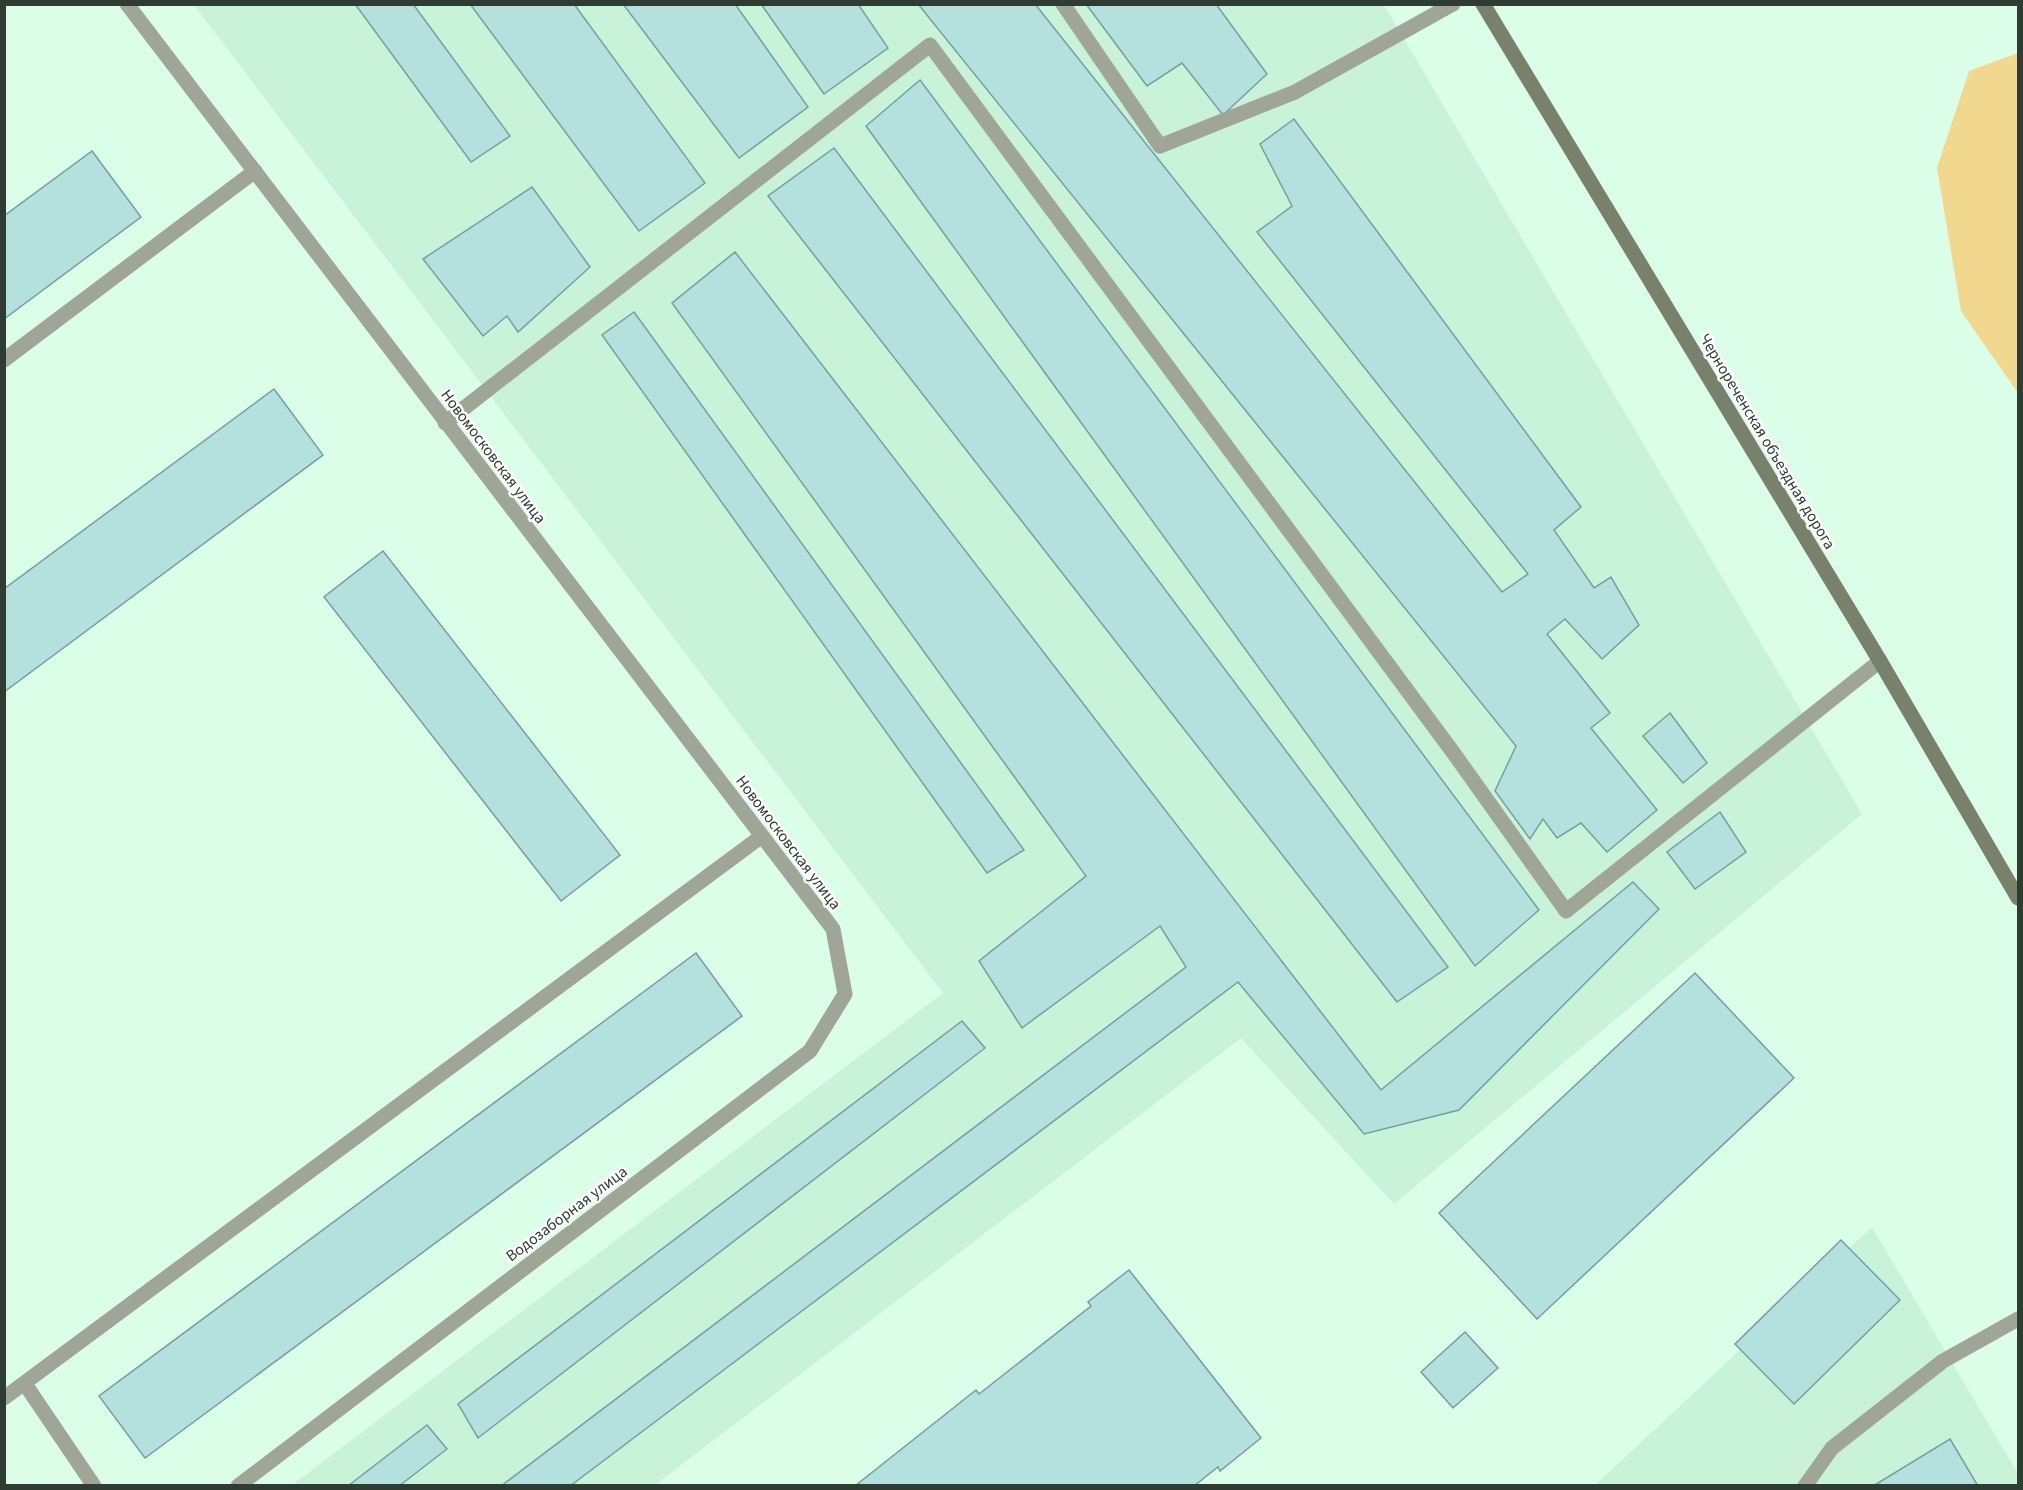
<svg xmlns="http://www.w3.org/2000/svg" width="2023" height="1490" viewBox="0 0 2023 1490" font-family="'Source Sans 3',sans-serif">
<rect width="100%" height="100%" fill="#dbfee8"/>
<g fill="#c9f3d8">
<path d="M194,5H1384L1862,814L1394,1204L1241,1038L655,1485H292L943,993Z"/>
<path d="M1872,1227L2018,1474V1486H1594Z"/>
</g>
<path fill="#f2d88f" d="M2018,53V393L1961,311L1937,168L1969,71Z"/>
<g fill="#b4e1de" stroke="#74a09c" stroke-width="1.5">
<path d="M355,4H413L510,136L471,162Z"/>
<path d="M470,4H574L705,183L639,231Z"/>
<path d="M623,4H735L808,107L739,158Z"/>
<path d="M761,4H858L888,48L824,94Z"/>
<path d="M918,4H1035L1502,592L1528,574L1257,232L1292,206L1260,144L1294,119L1581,507L1554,530L1594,588L1611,577L1639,625L1602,659L1565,619L1547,634L1610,713L1591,728L1657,810L1607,852L1581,823L1557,838L1543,819L1530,839L1495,791L1516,746Z"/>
<path d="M1086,4H1216L1267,74L1223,115L1182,63L1147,86Z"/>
<path d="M920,80L1539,910L1475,966L866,126Z"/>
<path d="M834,148L1448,967L1397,1002L768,196Z"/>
<path d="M92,151L141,217L4,319V216Z"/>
<path d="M532,187L590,267L518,332L507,316L483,336L423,259Z"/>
<path d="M735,252L1381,1090L1633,882L1659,909L1459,1110L1364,1134L1238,982L570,1486H501L1186,967L1160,926L1022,1028L979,961L1086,876L672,303Z"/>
<path d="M634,312L1024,850L987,873L602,335Z"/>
<path d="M274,389L323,455L4,692V589Z"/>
<path d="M383,551L620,855L561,901L324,597Z"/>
<path d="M1670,713L1707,763L1683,783L1643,736Z"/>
<path d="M1720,812L1746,852L1695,889L1667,852Z"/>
<path d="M696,953L742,1016L145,1458L99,1396Z"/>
<path d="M1695,973L1794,1078L1537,1319L1439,1213Z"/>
<path d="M962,1021L985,1048L478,1438L458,1404Z"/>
<path d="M1841,1240L1900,1300L1794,1404L1735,1344Z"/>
<path d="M1129,1270L1261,1438L1220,1471L1218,1467L1194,1486H855L976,1390L979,1394L1091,1306L1088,1302Z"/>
<path d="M1465,1332L1498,1368L1453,1408L1421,1372Z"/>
<path d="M427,1425L447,1449L399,1486H348Z"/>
<path d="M1950,1439L1978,1486H1873Z"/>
</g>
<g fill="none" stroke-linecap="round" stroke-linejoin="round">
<g stroke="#a0a697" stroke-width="15">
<path d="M1063,4L1160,146L1295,92L1453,4"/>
<path d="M4,360L255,171"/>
<path d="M445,423L930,45L1455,755L1566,911L1880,661"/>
<path d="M25,1384L94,1486"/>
<path d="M4,1398L762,836"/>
<path d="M1805,1486L1832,1448L1943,1361L2018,1319"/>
</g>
<path stroke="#a0a697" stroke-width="15" d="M127,4L833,929L845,994L810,1051L238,1486"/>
<path stroke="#79806b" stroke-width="15" d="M1483,4L1880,661L2018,898"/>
</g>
<g text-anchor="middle" stroke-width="5" stroke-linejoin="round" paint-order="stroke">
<g font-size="16" fill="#2e3c33" stroke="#fff">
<text transform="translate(1768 441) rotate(59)" y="6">Чернореченская объездная дорога</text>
<text transform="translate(494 456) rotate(53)" y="6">Новомосковская улица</text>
<text transform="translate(789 842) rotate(53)" y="6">Новомосковская улица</text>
<text transform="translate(566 1213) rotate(-37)" y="6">Водозаборная улица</text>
</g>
</g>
<rect width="2023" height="1490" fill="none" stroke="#2e3c33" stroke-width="12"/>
</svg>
